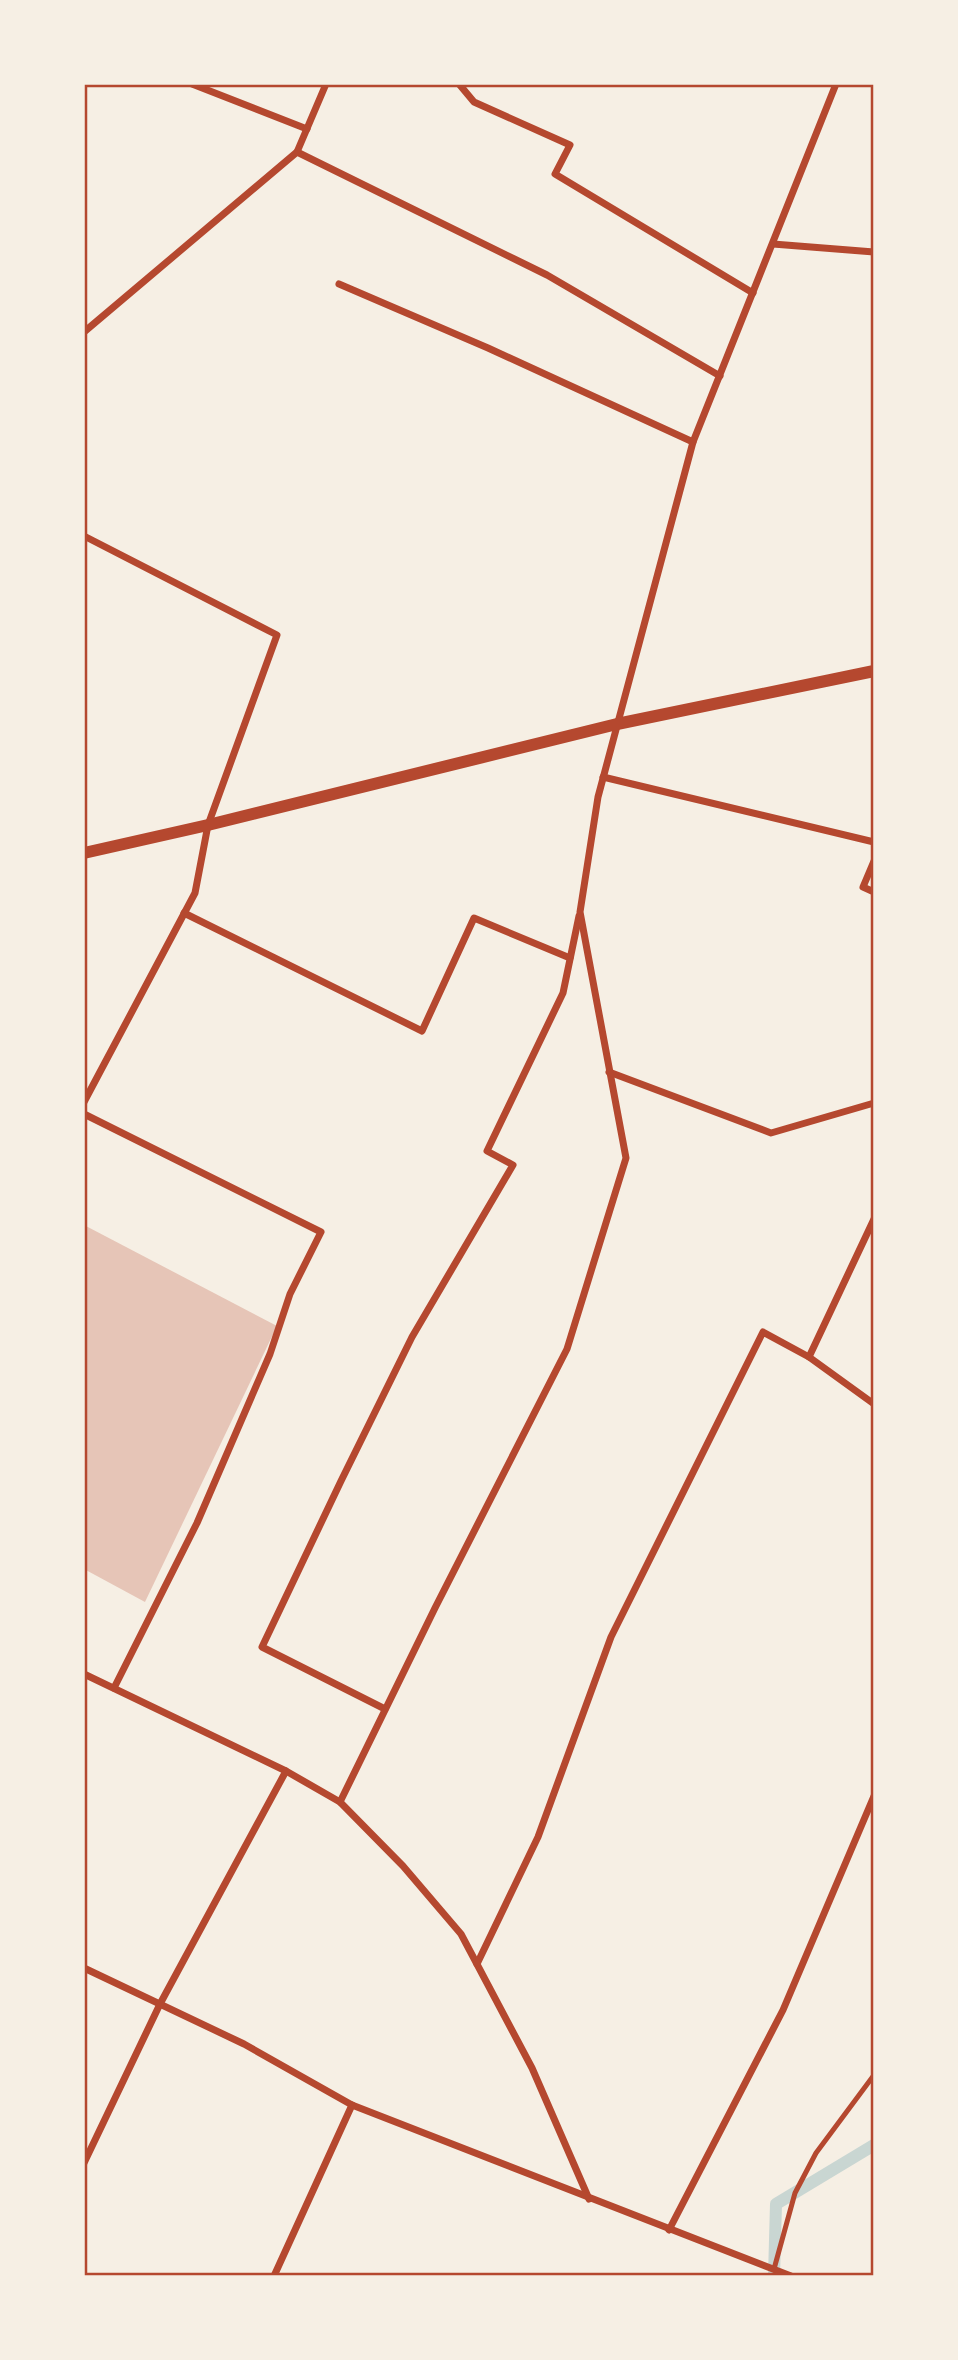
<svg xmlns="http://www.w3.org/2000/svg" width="958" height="2360" viewBox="0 0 958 2360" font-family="Spectral,serif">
<rect width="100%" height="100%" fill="#f6efe4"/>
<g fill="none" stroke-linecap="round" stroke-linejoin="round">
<path stroke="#c9d6d2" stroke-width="12" d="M774,2276L776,2204L874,2145"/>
</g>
<path fill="#e6c5b7" d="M84,1225L277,1326L145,1602L84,1569Z"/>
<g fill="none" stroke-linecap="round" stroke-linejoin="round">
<path stroke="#b5482f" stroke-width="5" d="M774,2269L795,2193L816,2153L874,2075"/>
<g stroke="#b5482f" stroke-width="7">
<path d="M192,84L307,129"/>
<path d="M459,84L474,102L570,145L555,174L753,293"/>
<path d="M297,152L547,275L720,376"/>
<path d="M773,244L874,252"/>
<path d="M339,284L488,348L693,442"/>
<path d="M84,332L297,152L326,84"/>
<path d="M84,536L277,635L208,825L195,893L84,1102"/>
<path d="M603,777L874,842"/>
<path d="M874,861L863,887L874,892"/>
<path d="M184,913L422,1031L474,918L570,958"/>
<path d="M609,1072L771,1133L874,1103"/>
<path d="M84,1114L321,1232L290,1294L270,1354L197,1523L114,1688"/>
<path d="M874,1219L809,1357L874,1404"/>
<path d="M84,1674L286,1771L340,1802L403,1866L461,1934L532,2068L589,2199"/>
<path d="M385,1709L262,1647L341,1481L412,1337L513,1165L487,1151L563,993L579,916"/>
<path d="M340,1802L435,1608L567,1349L626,1158L580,912L598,797L693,442L836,84"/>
<path d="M477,1964L538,1837L611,1637L763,1332L809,1357"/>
<path d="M84,1968L244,2044L352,2105L791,2276"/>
<path d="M84,2163L160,2004L286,1771"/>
<path d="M669,2230L783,2010L874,1796"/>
<path d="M274,2276L352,2105"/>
</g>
<path stroke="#b5482f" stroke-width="12" d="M84,853L208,825L617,724L874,671"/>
</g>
<rect width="958" height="2360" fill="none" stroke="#f6efe4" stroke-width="172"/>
<rect x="86" y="86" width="786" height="2188" fill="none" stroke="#b5482f" stroke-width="2.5"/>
</svg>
